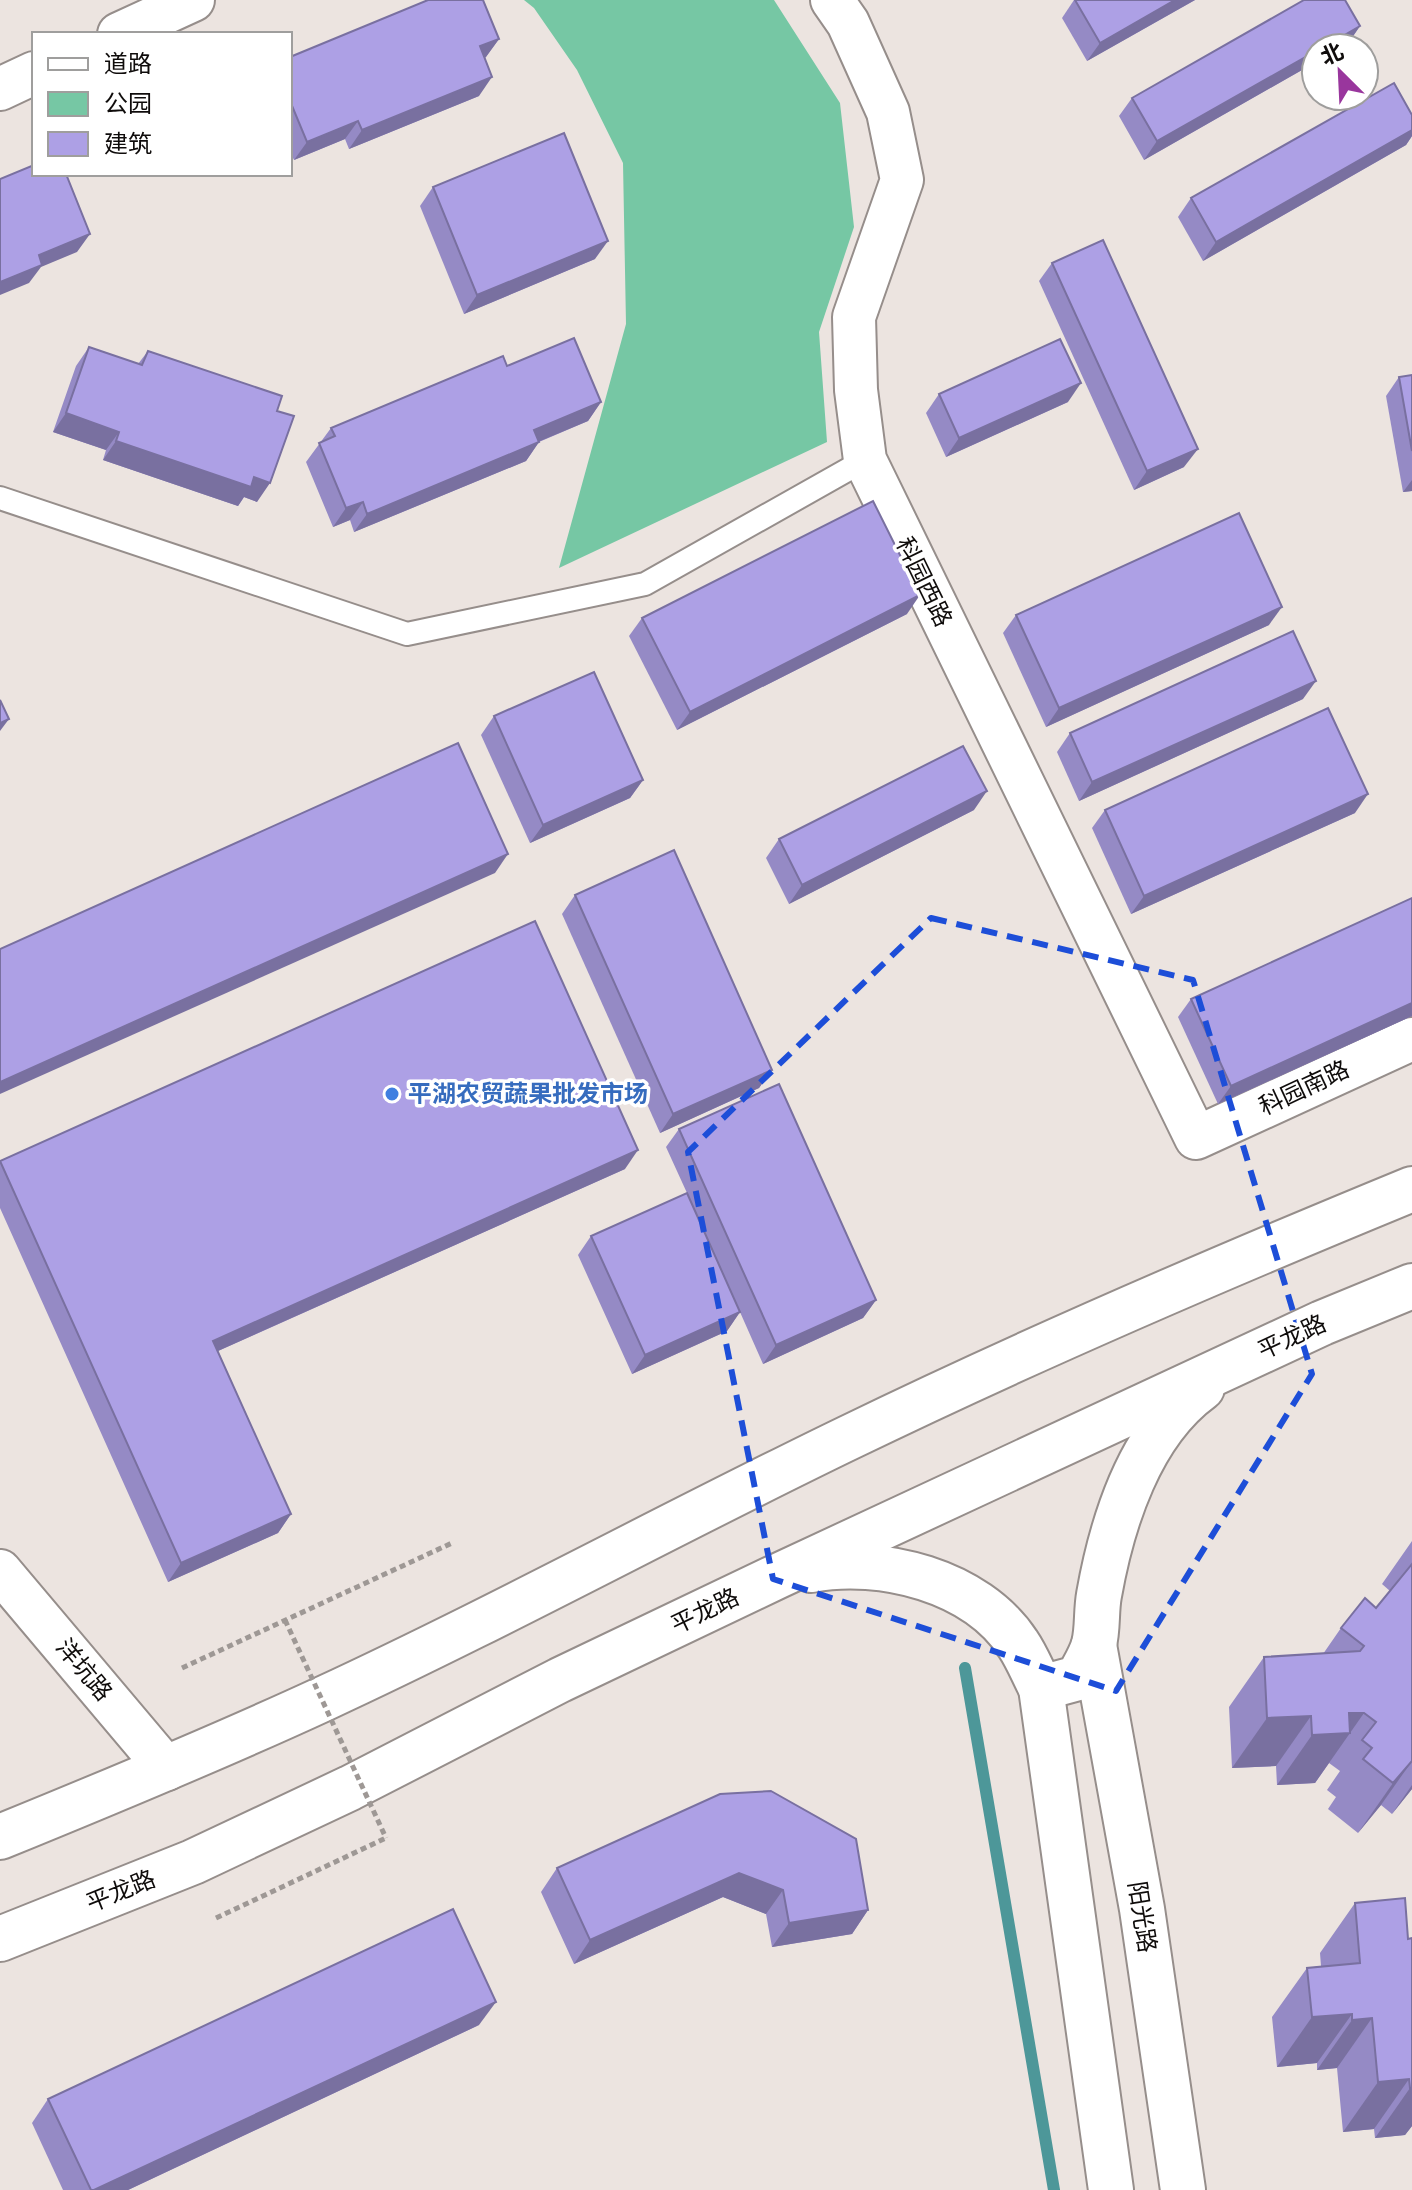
<svg xmlns="http://www.w3.org/2000/svg" width="1412" height="2190" viewBox="0 0 1412 2190" font-family="'Varela Round','Noto Sans SC',sans-serif">
<rect width="100%" height="100%" fill="#ece4e0"/>
<path fill="#76c7a4" d="M524,0H774L840,103L854,227L819,332L827,442L559,568L626,324L623,163L577,70L534,8Z"/>
<g fill="none" stroke-linecap="round" stroke-linejoin="round">
<path stroke="#4d9799" stroke-width="12" d="M965,1668L1054,2190"/>
<g stroke="#968e8b" stroke-width="26">
<path id="lane" d="M0,498L407,634L645,584L865,460"/>
</g>
<g stroke="#968e8b" stroke-width="46">
<g id="street">
<path d="M832,0L848,23L888,112L902,180L854,317L856,390L865,460L1196,1138L1412,1039"/>
<path d="M119,34L193,0"/>
<path d="M0,89L34,73"/>
<path d="M0,1571L167,1769"/>
</g>
</g>
<g stroke="#968e8b" stroke-width="48">
<g id="secondary">
<path d="M1094,1645L1142,1909L1183,2190"/>
<path d="M1041,1688L1111,2190"/>
</g>
</g>
<g stroke="#968e8b" stroke-width="48">
<g id="primary">
<path d="M811,1570C881,1557 976,1580 1018,1644C1027,1657 1033,1673 1041,1688L1078,1678C1083,1668 1091,1656 1094,1644C1098,1629 1096,1611 1099,1595C1112,1522 1140,1433 1202,1388"/>
<path d="M0,1837C108,1793 217,1748 323,1699C500,1617 672,1523 848,1438C1033,1348 1222,1267 1412,1189"/>
<path d="M0,1939L193,1862L350,1788L560,1680L778,1576L1322,1323L1412,1286"/>
</g>
</g>
<g stroke="#9e9895" stroke-width="5" stroke-dasharray="6 4" stroke-linecap="butt">
<path d="M182,1668L452,1543"/>
<path d="M216,1918L386,1838"/>
</g>
<use href="#lane" stroke="#fff" stroke-width="22"/>
<use href="#street" stroke="#fff" stroke-width="42"/>
<use href="#secondary" stroke="#fff" stroke-width="44"/>
<use href="#primary" stroke="#fff" stroke-width="44"/>
<path stroke="#9e9895" stroke-width="5" stroke-dasharray="6 4" stroke-linecap="butt" d="M285,1620L386,1838"/>
</g>
<g fill="#958ac5">
<path d="M1074,0H1195L1087,61L1062,18Z"/>
<path d="M1304,0H1345L1360,26L1347,45L1341,48H1316V62L1144,160L1119,116L1132,98Z"/>
<path d="M499,39L485,58L479,96L349,149L345,139L294,160L290,152V57Z"/>
<path d="M1412,115V136L1406,145L1203,261L1178,217L1191,198Z"/>
<path d="M433,187L595,259L464,314L420,206Z"/>
<path d="M1052,263L1184,467L1134,490L1039,281Z"/>
<path d="M89,347L138,364L148,351L277,411L257,502L244,497L238,506L103,460L106,450L53,432L76,366Z"/>
<path d="M507,366L601,402L588,421L539,442L526,461L354,532L350,520L333,527L306,462L331,428Z"/>
<path d="M1412,375V491L1403,492L1386,396L1399,377Z"/>
<path d="M939,394L1068,402L946,457L926,413Z"/>
<path d="M907,614L677,730L629,636L642,618Z"/>
<path d="M1016,615L1269,625L1046,727L1003,633Z"/>
<path d="M1303,699L1079,801L1057,752L1070,733Z"/>
<path d="M494,716L643,780L630,798L530,843L481,735Z"/>
<path d="M974,810L789,904L766,858L779,839Z"/>
<path d="M1105,810L1355,813L1131,914L1092,828Z"/>
<path d="M575,895L772,1070L759,1088L660,1133L562,914Z"/>
<path d="M1412,898V1016L1218,1104L1178,1017L1191,999Z"/>
<path d="M679,1129L876,1300L863,1318L763,1364L740,1312L727,1331L632,1374L578,1255L591,1236L687,1193L666,1147Z"/>
<path d="M0,1161L625,1169L218,1351L291,1514L278,1533L168,1582L0,1208Z"/>
<path d="M1412,1541V1789L1392,1814L1381,1805L1358,1833L1328,1809L1336,1797L1327,1790L1340,1771L1329,1763L1315,1783L1277,1785L1276,1766L1232,1768L1229,1707L1264,1657L1323,1654L1341,1628L1376,1608L1390,1591L1382,1584Z"/>
<path d="M720,1794L868,1910L852,1934L772,1947L766,1914L723,1897L574,1964L541,1892L557,1868Z"/>
<path d="M1405,1898L1412,2126L1405,2135L1375,2138L1374,2129L1343,2132L1337,2068L1317,2070V2063L1277,2067L1272,2017L1307,1968L1321,1966L1320,1953L1355,1903Z"/>
<path d="M479,2025L128,2190H63L32,2123L48,2099Z"/>
</g>
<g fill="#7970a0">
<path d="M1175,0H1195L1087,61L1100,43Z"/>
<path d="M1360,26L1347,45L1341,48H1322Z"/>
<path d="M499,39L486,57L467,65L480,46Z"/>
<path d="M1316,51V62L1144,160L1157,141Z"/>
<path d="M492,77L479,96L349,149L362,130Z"/>
<path d="M358,121L345,139L294,160L307,142Z"/>
<path d="M1412,130V136L1406,145L1203,261L1216,242Z"/>
<path d="M90,234L77,252L41,267L29,283L0,295V282L39,255Z"/>
<path d="M608,241L595,259L464,314L477,295Z"/>
<path d="M1081,383L1068,402L946,457L959,438Z"/>
<path d="M601,402L588,421L521,449L534,430Z"/>
<path d="M66,413L119,432L106,450L53,432Z"/>
<path d="M116,441L254,477L270,483L257,502L244,497L238,506L103,460Z"/>
<path d="M539,442L526,461L354,532L367,514Z"/>
<path d="M1198,449L1184,467L1134,490L1147,471Z"/>
<path d="M1412,480V491L1403,492Z"/>
<path d="M363,502L350,520L333,527L346,508Z"/>
<path d="M920,595L907,614L677,730L690,712Z"/>
<path d="M1282,607L1269,625L1046,727L1059,708Z"/>
<path d="M1316,681L1303,699L1079,801L1092,782Z"/>
<path d="M9,719L0,731V723Z"/>
<path d="M643,780L630,798L530,843L543,825Z"/>
<path d="M987,791L974,810L789,904L802,885Z"/>
<path d="M1368,794L1355,813L1131,914L1144,896Z"/>
<path d="M508,854L495,873L0,1094V1082Z"/>
<path d="M1412,1003V1016L1218,1104L1231,1086Z"/>
<path d="M772,1070L759,1088L660,1133L673,1114Z"/>
<path d="M638,1150L625,1169L200,1359L213,1341Z"/>
<path d="M876,1300L863,1318L763,1364L776,1345Z"/>
<path d="M740,1312L727,1331L632,1374L645,1355Z"/>
<path d="M291,1514L278,1533L168,1582L181,1563Z"/>
<path d="M1349,1713H1364L1315,1783L1277,1785L1312,1735Z"/>
<path d="M1311,1716L1276,1766L1232,1768L1267,1718Z"/>
<path d="M1412,1761L1381,1805L1358,1833L1393,1783Z"/>
<path d="M1412,1785V1789L1392,1814Z"/>
<path d="M739,1873L783,1890L766,1914L723,1897L574,1964L590,1940Z"/>
<path d="M868,1910L852,1934L772,1947L789,1923Z"/>
<path d="M496,2002L479,2025L128,2190H94Z"/>
<path d="M1352,2014L1317,2063L1277,2067L1312,2017Z"/>
<path d="M1372,2018L1337,2068L1317,2070L1352,2020Z"/>
<path d="M1409,2079L1374,2129L1343,2132L1378,2082Z"/>
<path d="M1410,2088H1412V2126L1405,2135L1375,2138Z"/>
</g>
<g fill="#ada0e5" stroke="#7970a0" stroke-width="2">
<path d="M428,0H483L499,39L480,46L492,77L362,130L358,121L307,142L290,101V57Z"/>
<path d="M1075,0H1175L1100,43Z"/>
<path d="M1304,0H1345L1360,26L1322,48H1316V51L1157,141L1132,98Z"/>
<path d="M1394,83L1412,115V130L1216,242L1191,198Z"/>
<path d="M564,133L608,241L477,295L433,187Z"/>
<path d="M34,165V174H66L90,234L39,255L42,265L0,282V179Z"/>
<path d="M1103,240L1198,449L1147,471L1052,263Z"/>
<path d="M574,338L601,402L534,430L539,442L367,514L363,502L346,508L319,443L335,436L331,428L503,356L507,366Z"/>
<path d="M1060,339L1081,383L959,438L939,394Z"/>
<path d="M89,347L142,365L148,351L282,396L277,411L294,416L270,483L254,477L251,487L116,441L119,432L66,413Z"/>
<path d="M1412,375V451L1399,377Z"/>
<path d="M873,501L920,595L690,712L642,618Z"/>
<path d="M1239,513L1282,607L1059,708L1016,615Z"/>
<path d="M1293,631L1316,681L1092,782L1070,733Z"/>
<path d="M594,672L643,780L543,825L494,716Z"/>
<path d="M0,700L9,719L0,723Z"/>
<path d="M1328,708L1368,794L1144,896L1105,810Z"/>
<path d="M458,743L508,854L0,1082V949Z"/>
<path d="M963,746L987,791L802,885L779,839Z"/>
<path d="M674,850L772,1070L673,1114L575,895Z"/>
<path d="M1412,898V1003L1231,1086L1191,999Z"/>
<path d="M535,921L638,1150L213,1341L291,1514L181,1563L0,1161Z"/>
<path d="M779,1084L876,1300L776,1345L679,1129Z"/>
<path d="M687,1193L740,1312L645,1355L591,1236Z"/>
<path d="M1412,1564V1761L1393,1783L1363,1759L1372,1748L1362,1740L1376,1722L1364,1713H1349L1350,1733L1312,1735L1311,1716L1267,1718L1264,1657L1360,1651L1364,1646L1341,1628L1365,1598L1376,1608Z"/>
<path d="M771,1791L856,1839L868,1910L789,1923L783,1890L739,1873L590,1940L557,1868L720,1794Z"/>
<path d="M1405,1898L1408,1939L1412,1938V2088H1410L1409,2079L1378,2082L1372,2018L1352,2020V2014L1312,2017L1307,1968L1360,1963L1355,1903Z"/>
<path d="M453,1909L496,2002L94,2190H91L48,2099Z"/>
</g>
<path fill="none" stroke="#1d4ed8" stroke-width="6" stroke-dasharray="16 10" stroke-linejoin="round" d="M931,918L1193,980L1312,1374L1116,1691L773,1579L688,1152Z"/>
<circle fill="#3f7fe0" stroke="#fff" stroke-width="3" cx="392" cy="1094" r="8"/>
<g text-anchor="middle" stroke-width="7" stroke-linejoin="round" paint-order="stroke">
<g font-size="24" fill="#0f0c0b" stroke="#fff">
<text transform="translate(924 582) rotate(64)" y="8">科园西路</text>
<text transform="translate(1304 1088) rotate(-25)" y="8">科园南路</text>
<text transform="translate(1292 1337) rotate(-25)" y="8">平龙路</text>
<text transform="translate(705 1611) rotate(-26)" y="8">平龙路</text>
<text transform="translate(84 1670) rotate(50)" y="8">洋坑路</text>
<text transform="translate(121 1891) rotate(-22)" y="8">平龙路</text>
<text transform="translate(1142 1917) rotate(81)" y="8">阳光路</text>
</g>
<g font-size="24" font-weight="bold" fill="#366cbe" stroke="#fff" text-anchor="start">
<text x="408" y="1102">平湖农贸蔬果批发市场</text>
</g>
</g>
<rect x="32" y="32" width="260" height="144" fill="#ffffff" stroke="#9f9e9d" stroke-width="2"/>
<rect x="48" y="58" width="40" height="12" fill="#ffffff" stroke="#9f9e9d" stroke-width="2"/>
<text x="104" y="72" font-size="24" fill="#0f0c0b">道路</text>
<rect x="48" y="92" width="40" height="24" fill="#76c7a4" stroke="#9f9e9d" stroke-width="2"/>
<text x="104" y="112" font-size="24" fill="#0f0c0b">公园</text>
<rect x="48" y="132" width="40" height="24" fill="#ada0e5" stroke="#9f9e9d" stroke-width="2"/>
<text x="104" y="152" font-size="24" fill="#0f0c0b">建筑</text>
<g transform="translate(1340 72) rotate(336)"><circle r="38" fill="#ffffff" stroke="#9f9e9d" stroke-width="2"/>
<path d="M0-6L14 30L0 20L-14 30Z" fill="#99369d"/>
<text y="-12" font-size="22" font-weight="bold" text-anchor="middle" fill="#0f0c0b">北</text>
</g>
</svg>
